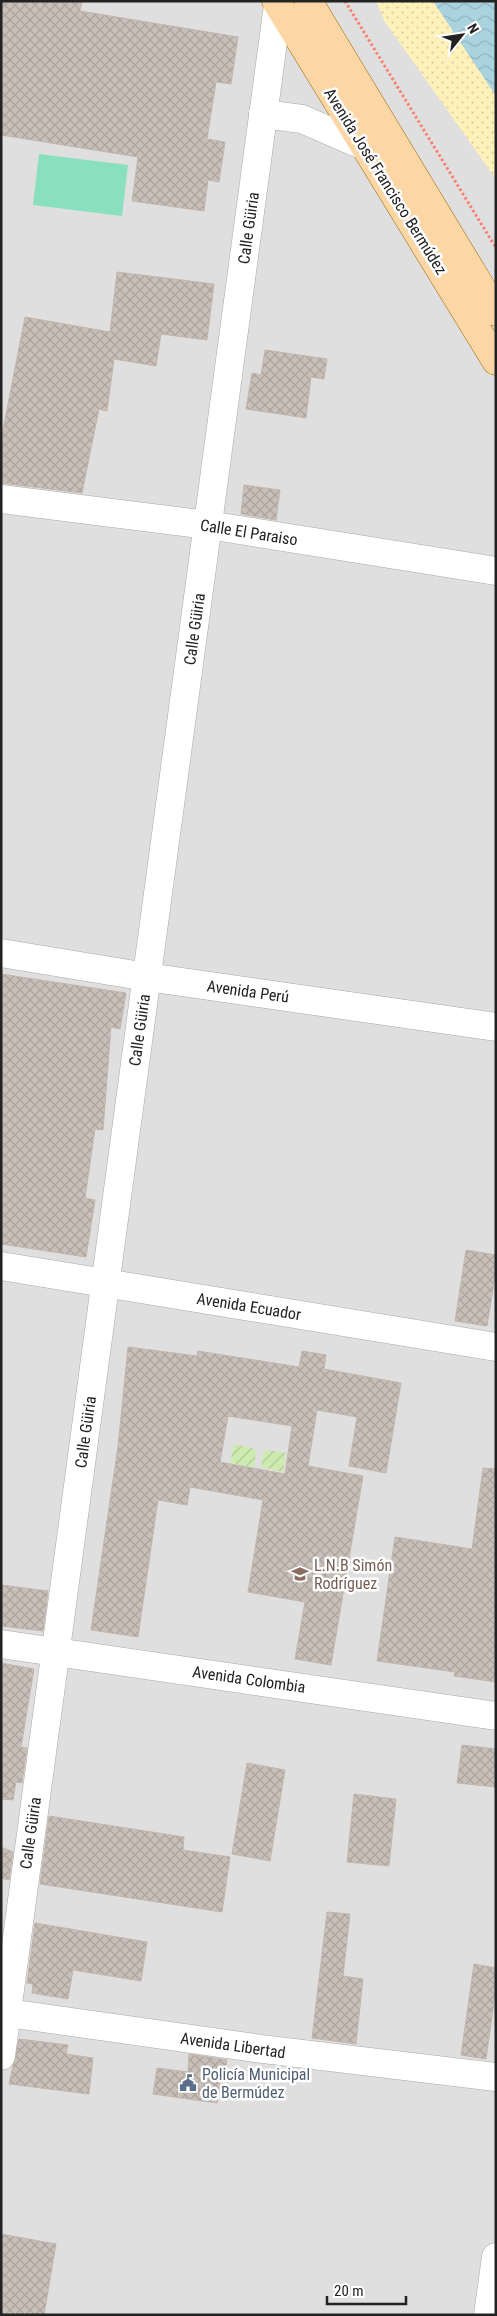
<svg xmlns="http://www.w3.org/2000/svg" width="497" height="2316" viewBox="0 0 497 2316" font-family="'Roboto Condensed',sans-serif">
<defs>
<pattern id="sand-dots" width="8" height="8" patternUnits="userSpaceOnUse" patternTransform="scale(1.25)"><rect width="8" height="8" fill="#fff1ba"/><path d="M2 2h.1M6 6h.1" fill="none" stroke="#dacea0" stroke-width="1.8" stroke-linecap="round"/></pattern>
<pattern id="garden-furrows" width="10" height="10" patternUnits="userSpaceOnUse" patternTransform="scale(1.25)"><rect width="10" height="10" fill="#cdebb0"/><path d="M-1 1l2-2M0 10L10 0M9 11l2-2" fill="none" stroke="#b0c997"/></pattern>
<pattern id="water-waves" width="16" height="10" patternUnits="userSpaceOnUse" patternTransform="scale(1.25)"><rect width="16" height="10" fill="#aad3df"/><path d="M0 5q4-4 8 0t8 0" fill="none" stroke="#92b5bf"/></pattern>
<pattern id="building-cross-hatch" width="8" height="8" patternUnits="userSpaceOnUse" patternTransform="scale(1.25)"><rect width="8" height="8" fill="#c7bfb8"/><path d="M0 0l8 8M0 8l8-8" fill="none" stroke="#aba49e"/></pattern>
</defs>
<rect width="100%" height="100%" fill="#f2efe9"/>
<path fill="#e0dfdf" d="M1,1H433L496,96V2315H1Z"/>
<path fill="url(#sand-dots)" d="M376,1H433L496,96V179L385,22Z"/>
<g fill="url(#garden-furrows)">
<path d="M234,1444L252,1448L256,1452L254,1467L230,1463Z"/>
<path d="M267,1450L286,1453L283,1472L261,1467L263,1453Z"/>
</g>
<path fill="#88e0be" d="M39,154L128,165L122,216L33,205Z"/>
<path fill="url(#water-waves)" d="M433,1H496V96L494,93Z"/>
<g fill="url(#building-cross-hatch)" stroke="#c4b6ab" fill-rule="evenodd">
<path d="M1,1H82L80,11L238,37L231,84L216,82L207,139L225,142L219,182L208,180L204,211L132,201L138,157L1,135Z"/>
<path d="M117,272L214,284L207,340L161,334L156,366L114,359L107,411L99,409L82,493L1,483V440L25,317L110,332Z"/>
<path d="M265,350L327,359L324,379L311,377L306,418L246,409L252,373L261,375Z"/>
<path d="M244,485L280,490L276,520L241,514Z"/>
<path d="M1,974L126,993L120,1029L111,1027L103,1130L95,1129L85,1198L95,1200L86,1257L1,1244Z"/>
<path d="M466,1250L496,1255V1271L487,1326L455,1321Z"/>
<path d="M128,1347L197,1356L198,1351L299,1367L302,1351L326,1355L324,1369L401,1383L386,1473L349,1466L357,1417L317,1410L308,1466L363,1476L331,1665L295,1659L305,1602L248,1592L263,1500L190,1487L187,1505L158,1500L138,1637L91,1630L118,1446ZM228,1416L292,1426L285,1474L220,1462Z"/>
<path d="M483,1468L496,1469V1682L454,1676L455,1672L377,1661L395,1537L472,1549Z"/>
<path d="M1,1585L48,1591L43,1631L1,1626Z"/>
<path d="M1,1663L34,1669L21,1747L27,1748L22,1783L16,1782L13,1800L1,1799Z"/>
<path d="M462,1745L496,1749V1787L457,1783Z"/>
<path d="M247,1763L285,1770L270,1861L232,1854Z"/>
<path d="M354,1794L396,1799L389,1866L347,1862Z"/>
<path d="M49,1816L184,1837L183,1850L230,1857L222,1912L40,1884Z"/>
<path d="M1,1847L13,1852L9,1880L1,1878Z"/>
<path d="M327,1912L350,1914L343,1976L363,1979L356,2044L312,2038Z"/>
<path d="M35,1923L147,1942L141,1981L73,1970L68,1999L32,1993L33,1984L27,1983Z"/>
<path d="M474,1964L496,1968V1988L486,2059L461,2055Z"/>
<path d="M19,2039L68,2045L66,2054L93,2058L89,2094L9,2084Z"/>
<path d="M189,2054L227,2060L217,2103L153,2094L157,2068L188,2072Z"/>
<path d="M1,2234L56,2244L44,2315H1Z"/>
</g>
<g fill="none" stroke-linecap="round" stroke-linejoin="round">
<g stroke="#a9a9a9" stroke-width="29">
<g id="street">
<path d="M263,114L302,119L364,146"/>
<path d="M1,499L208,525L496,571"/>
<path d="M1,953L147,977L496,1027"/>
<path d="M1,1266L496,1347"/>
<path d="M1,1644L496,1716"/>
<path d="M1,2012L262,2049L496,2077"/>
<path d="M1,2056L278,5"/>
<path d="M488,2315L496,2257"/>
</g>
</g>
<g stroke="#a06b00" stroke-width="29">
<g id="primary">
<path d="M276,1L496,361"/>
<path d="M308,1L496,312"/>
</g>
</g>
<path stroke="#fa8072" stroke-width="3" stroke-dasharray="2.5 2.5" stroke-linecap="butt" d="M345,1L496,248"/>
<use href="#street" stroke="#fff" stroke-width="28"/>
<use href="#primary" stroke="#fcd6a4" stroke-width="28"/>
</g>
<defs>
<g id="school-bare" transform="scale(1.35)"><path d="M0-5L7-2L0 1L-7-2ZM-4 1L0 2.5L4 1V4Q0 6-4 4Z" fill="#8d6e63" stroke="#fff" stroke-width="2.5" paint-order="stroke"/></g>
<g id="civic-bare" transform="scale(1.35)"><path d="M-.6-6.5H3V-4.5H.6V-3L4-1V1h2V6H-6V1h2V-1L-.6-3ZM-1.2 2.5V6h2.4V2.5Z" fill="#5c6f8a" stroke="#fff" stroke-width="2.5" paint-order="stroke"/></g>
</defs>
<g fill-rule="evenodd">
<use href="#school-bare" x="300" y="1574"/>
<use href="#civic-bare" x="188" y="2083"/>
</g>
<g text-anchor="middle" stroke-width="5" stroke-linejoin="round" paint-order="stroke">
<g font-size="16" fill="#222" stroke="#fff">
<text transform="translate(386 181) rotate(58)" y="6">Avenida José Francisco Bermúdez</text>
<text transform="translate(248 228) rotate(-82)" y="6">Calle Güiria</text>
<text transform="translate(249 532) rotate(9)" y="6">Calle El Paraiso</text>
<text transform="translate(194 629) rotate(-82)" y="6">Calle Güiria</text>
<text transform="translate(248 991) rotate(8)" y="6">Avenida Perú</text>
<text transform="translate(139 1030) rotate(-82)" y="6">Calle Güiria</text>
<text transform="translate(249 1306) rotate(9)" y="6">Avenida Ecuador</text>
<text transform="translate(85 1432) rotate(-82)" y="6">Calle Güiria</text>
<text transform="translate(249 1679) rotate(8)" y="6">Avenida Colombia</text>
<text transform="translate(30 1833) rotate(-82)" y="6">Calle Güiria</text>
<text transform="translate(233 2045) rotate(8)" y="6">Avenida Libertad</text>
</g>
<g font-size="16" fill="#785e54" stroke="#fff" text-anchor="start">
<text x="314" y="1571">L.N.B Simón<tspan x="314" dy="18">Rodríguez</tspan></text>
</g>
<g font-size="16" fill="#4e5e75" stroke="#fff" text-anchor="start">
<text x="202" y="2080">Policía Municipal<tspan x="202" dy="18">de Bermúdez</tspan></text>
</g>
</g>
<rect width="497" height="2316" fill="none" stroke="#222222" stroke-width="5"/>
<g transform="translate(462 35) rotate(60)" stroke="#ffffff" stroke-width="4" paint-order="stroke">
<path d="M0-4L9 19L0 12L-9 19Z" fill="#222222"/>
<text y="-8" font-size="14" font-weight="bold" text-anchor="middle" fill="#222222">N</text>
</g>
<path d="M327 2296v8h79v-8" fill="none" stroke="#222222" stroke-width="2.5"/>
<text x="334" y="2296" font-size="15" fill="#222222" stroke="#ffffff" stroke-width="4" paint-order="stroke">20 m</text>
</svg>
